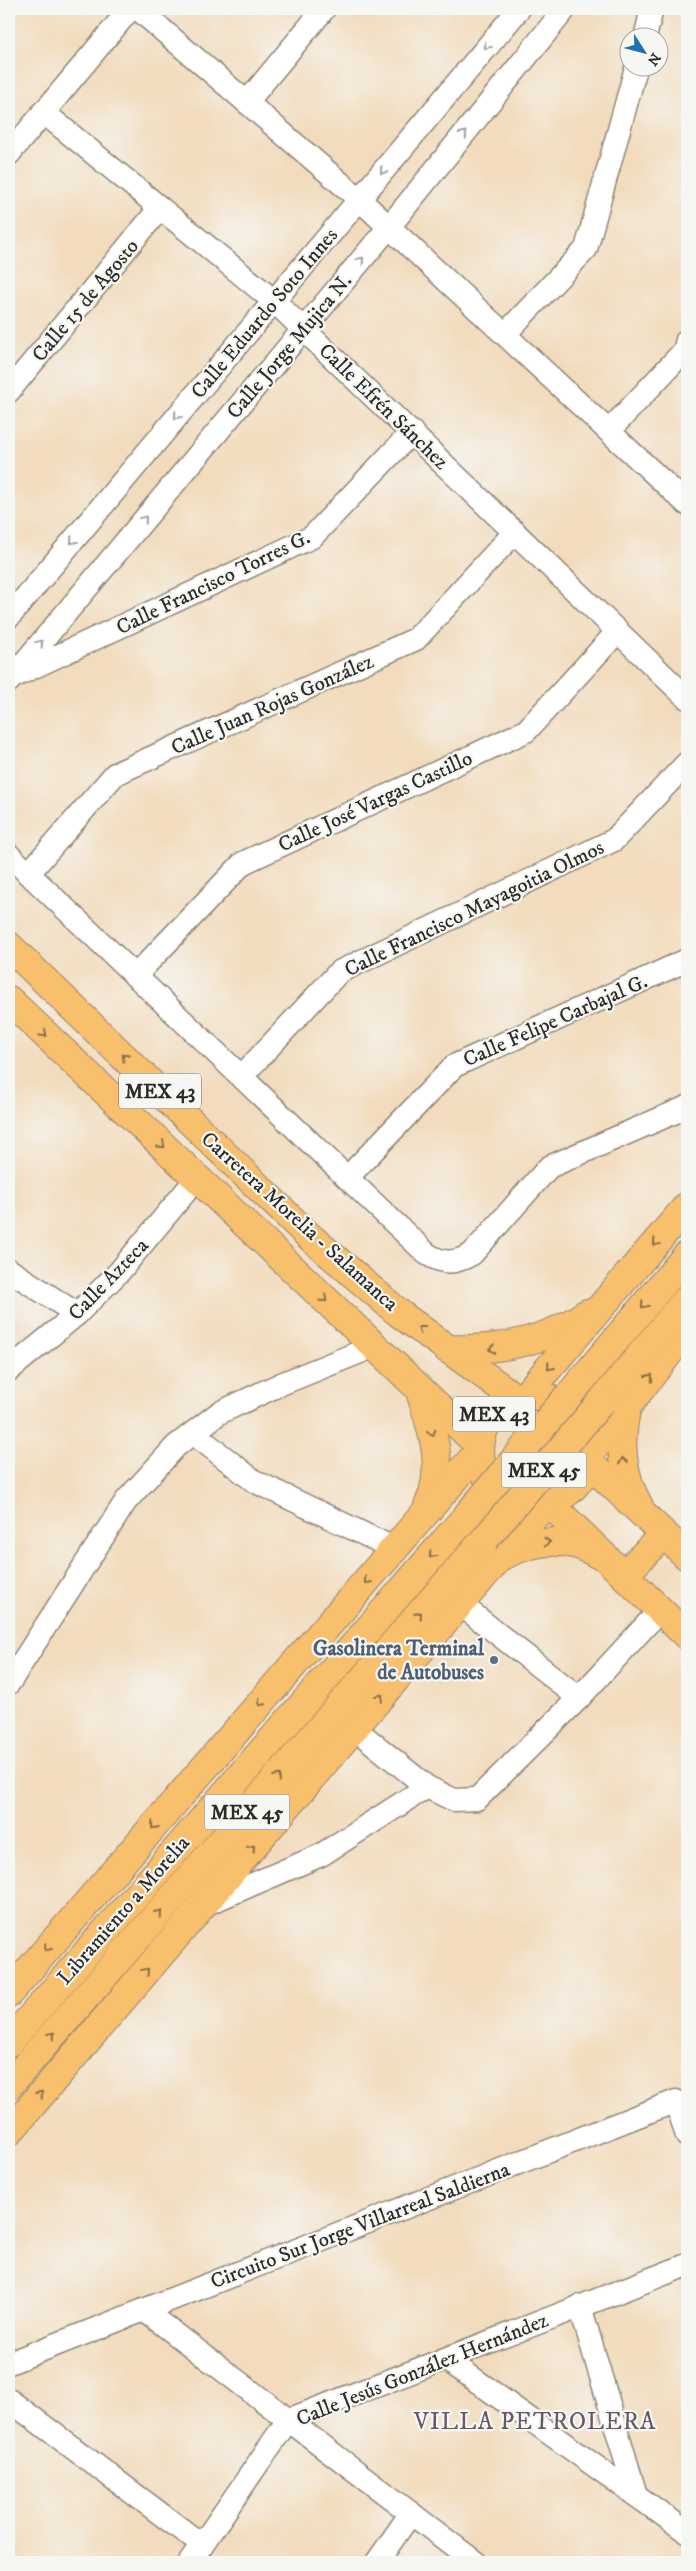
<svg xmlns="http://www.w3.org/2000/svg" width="696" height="2571" viewBox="0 0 696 2571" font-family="'IM FELL DW Pica',serif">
<rect width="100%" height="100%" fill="#f6f6f2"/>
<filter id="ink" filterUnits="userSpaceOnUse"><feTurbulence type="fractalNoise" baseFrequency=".02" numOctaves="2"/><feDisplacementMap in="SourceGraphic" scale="10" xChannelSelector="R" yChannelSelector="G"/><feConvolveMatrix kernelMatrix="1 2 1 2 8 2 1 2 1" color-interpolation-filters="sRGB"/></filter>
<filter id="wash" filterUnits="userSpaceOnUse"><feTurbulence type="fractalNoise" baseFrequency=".0096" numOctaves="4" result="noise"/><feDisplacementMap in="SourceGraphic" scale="20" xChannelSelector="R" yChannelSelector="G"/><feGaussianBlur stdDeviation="1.12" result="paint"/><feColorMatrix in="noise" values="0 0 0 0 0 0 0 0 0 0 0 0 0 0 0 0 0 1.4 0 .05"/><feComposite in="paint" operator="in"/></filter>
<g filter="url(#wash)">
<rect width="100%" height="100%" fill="#f2dcbd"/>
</g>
<g filter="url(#ink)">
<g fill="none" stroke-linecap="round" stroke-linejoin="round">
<g stroke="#8e8474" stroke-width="25">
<g id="minor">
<path d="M138,9L359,199L687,504"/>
<path d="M645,38L652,9"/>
<path d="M247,102L324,9"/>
<path d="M43,112L274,301L687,698"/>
<path d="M9,154L130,9"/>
<path d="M505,334L586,249L636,68"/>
<path d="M9,391L160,208"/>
<path d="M609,431L684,351L687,340"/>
<path d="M9,617L519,9"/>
<path d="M17,675L312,537L412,432"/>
<path d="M9,681L389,227L565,9"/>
<path d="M9,855L427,1254C443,1264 455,1264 472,1254L549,1167L687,1107"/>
<path d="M28,874L115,774L416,639L515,532"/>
<path d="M135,976L243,863L526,731L618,631"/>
<path d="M241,1077L339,972L614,840L687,763"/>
<path d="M347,1178L454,1066L687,960"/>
<path d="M9,1270L77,1314"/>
<path d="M9,1370L77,1314L119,1272L197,1178"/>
<path d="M193,1433L254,1481L395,1549"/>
<path d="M460,1604L579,1698"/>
<path d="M9,1683L126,1501L176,1446L219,1413L281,1384L375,1346"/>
<path d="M354,1728L427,1787L454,1800L477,1799L579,1698L660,1610"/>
<path d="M202,1906L321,1855L427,1787"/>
<path d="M580,2306L636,2495"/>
<path d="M144,2310L475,2562"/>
<path d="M446,2359L687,2532"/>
<path d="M9,2363L676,2101L687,2136"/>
<path d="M9,2400L202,2545"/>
<path d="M190,2562L288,2420L687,2265"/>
<path d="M377,2562L411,2513"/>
</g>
</g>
<g stroke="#8e8474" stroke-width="30">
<g id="major">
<path d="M9,946L310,1237L400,1314L517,1399"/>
<path d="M9,1000L480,1446"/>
<path d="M447,1349C497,1351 545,1343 587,1313"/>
<path d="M419,1388C431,1427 447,1466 428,1506"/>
<circle cx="534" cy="1450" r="54"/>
<path d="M524,1397L687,1206"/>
<path d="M627,1407C618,1442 621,1474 639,1506"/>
<path d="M588,1456L687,1330"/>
<path d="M587,1461L687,1556"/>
<path d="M549,1503L687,1636"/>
<path d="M502,1556C532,1541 567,1535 597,1554"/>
<path d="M624,1575L664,1534"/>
<path d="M9,1993L479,1451"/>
<path d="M9,2132L546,1503"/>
</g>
</g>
<g stroke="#8e8474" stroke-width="30">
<g id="highway">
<path d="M581,1381L687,1255"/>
<path d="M602,1401L687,1299"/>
<path d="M9,2042L464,1519"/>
<path d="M9,2085L485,1539"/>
</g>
</g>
<use href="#minor" stroke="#fff" stroke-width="22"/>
<use href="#major" stroke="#f8bf6c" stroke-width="28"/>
<use href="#highway" stroke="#f8bf6c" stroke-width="28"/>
<g stroke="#8e8474" stroke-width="30" stroke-linecap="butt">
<g id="highway-bridge">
<path d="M464,1519L581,1381"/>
<path d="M485,1539L602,1401"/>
</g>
</g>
<use href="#highway-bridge" stroke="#f8bf6c" stroke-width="28"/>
</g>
<defs><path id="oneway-chevron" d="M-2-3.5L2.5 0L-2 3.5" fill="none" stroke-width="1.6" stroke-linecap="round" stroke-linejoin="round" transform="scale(1.25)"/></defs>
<g stroke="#a0a0a0">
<use href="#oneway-chevron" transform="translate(487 46) rotate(130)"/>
<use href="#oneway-chevron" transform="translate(464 134) rotate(-51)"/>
<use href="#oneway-chevron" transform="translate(383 171) rotate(130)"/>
<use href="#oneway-chevron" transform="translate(361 260) rotate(-50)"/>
<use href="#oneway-chevron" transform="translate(177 416) rotate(130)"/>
<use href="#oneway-chevron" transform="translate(144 519) rotate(-50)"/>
<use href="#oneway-chevron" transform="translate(73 541) rotate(130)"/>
<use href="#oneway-chevron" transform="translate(40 643) rotate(-50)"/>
</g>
<g stroke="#876e48">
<use href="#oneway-chevron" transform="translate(44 1034) rotate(43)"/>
<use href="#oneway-chevron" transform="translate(125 1057) rotate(-136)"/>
<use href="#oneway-chevron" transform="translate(162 1145) rotate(43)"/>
<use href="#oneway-chevron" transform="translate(656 1243) rotate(130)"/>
<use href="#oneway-chevron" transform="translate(324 1299) rotate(43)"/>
<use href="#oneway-chevron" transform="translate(644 1305) rotate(130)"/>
<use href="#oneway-chevron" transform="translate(421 1329) rotate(-143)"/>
<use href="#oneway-chevron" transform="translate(492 1349) rotate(172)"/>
<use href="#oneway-chevron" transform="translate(550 1367) rotate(131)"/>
<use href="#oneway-chevron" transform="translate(650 1377) rotate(-52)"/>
<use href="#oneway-chevron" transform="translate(432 1433) rotate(73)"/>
<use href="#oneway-chevron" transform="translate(623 1461) rotate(-99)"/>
<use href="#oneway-chevron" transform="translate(547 1542) rotate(-3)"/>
<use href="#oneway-chevron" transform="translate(432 1555) rotate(131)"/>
<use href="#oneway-chevron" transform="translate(367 1581) rotate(131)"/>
<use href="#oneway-chevron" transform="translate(419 1615) rotate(-49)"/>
<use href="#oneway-chevron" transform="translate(380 1697) rotate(-49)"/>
<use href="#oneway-chevron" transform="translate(261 1703) rotate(131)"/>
<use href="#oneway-chevron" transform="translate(278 1777) rotate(-49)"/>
<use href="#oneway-chevron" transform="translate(154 1826) rotate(131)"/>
<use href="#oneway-chevron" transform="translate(252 1848) rotate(-49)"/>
<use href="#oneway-chevron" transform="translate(159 1913) rotate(-49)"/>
<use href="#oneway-chevron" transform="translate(47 1948) rotate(131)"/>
<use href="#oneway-chevron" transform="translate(146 1971) rotate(-49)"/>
<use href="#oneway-chevron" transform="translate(52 2035) rotate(-49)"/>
<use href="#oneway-chevron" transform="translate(40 2094) rotate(-49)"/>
</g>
</g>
<circle fill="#5c6f8a" stroke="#f6f6f2" stroke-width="2" cx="494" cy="1660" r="5"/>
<g text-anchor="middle" stroke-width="4.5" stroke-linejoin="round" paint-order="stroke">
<g fill="#f6f6f2" stroke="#686867" stroke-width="1">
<rect x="119" y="1073.5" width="82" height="35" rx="4"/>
<rect x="453" y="1396.5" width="82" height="35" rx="4"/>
<rect x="501.5" y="1452.5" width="85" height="35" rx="4"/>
<rect x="204.5" y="1794.5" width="85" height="35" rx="4"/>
</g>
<g font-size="20" font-weight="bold" fill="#2b2b2b">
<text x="160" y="1098">MEX 43</text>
<text x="494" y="1421">MEX 43</text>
<text x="544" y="1477">MEX 45</text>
<text x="247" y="1819">MEX 45</text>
</g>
<g font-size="21" fill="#2b2b2b" stroke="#f6f6f2">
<text transform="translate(85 300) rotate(-50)" y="7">Calle 15 de Agosto</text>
<text transform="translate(264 313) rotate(-50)" y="7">Calle Eduardo Soto Innes</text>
<text transform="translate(289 346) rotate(-50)" y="7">Calle Jorge Mujica N.</text>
<text transform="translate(384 406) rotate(44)" y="7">Calle Efrén Sánchez</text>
<text transform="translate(213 582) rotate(-26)" y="7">Calle Francisco Torres G.</text>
<text transform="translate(272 704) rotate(-24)" y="7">Calle Juan Rojas González</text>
<text transform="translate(375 801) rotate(-25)" y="7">Calle José Vargas Castillo</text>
<text transform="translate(474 908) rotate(-26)" y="7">Calle Francisco Mayagoitia Olmos</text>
<text transform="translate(555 1020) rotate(-24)" y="7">Calle Felipe Carbajal G.</text>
<text transform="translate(300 1221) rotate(42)" y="7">Carretera Morelia - Salamanca</text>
<text transform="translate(108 1279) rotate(-46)" y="7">Calle Azteca</text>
<text transform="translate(123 1910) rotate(-49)" y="7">Libramiento a Morelia</text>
<text transform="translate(360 2225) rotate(-21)" y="7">Circuito Sur Jorge Villarreal Saldierna</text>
<text transform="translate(422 2369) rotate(-22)" y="7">Calle Jesús González Hernández</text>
</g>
<g font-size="21" font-weight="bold" fill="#4e5e75" stroke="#f6f6f2" text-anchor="end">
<text x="484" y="1655">Gasolinera Terminal<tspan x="484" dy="24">de Autobuses</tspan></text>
</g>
<g font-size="24" letter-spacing="1" fill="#645768" stroke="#f6f6f2">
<text x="535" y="2429">VILLA PETROLERA</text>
</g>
</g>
<rect width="696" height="2571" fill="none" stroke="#f6f6f2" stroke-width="30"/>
<g transform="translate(644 52) rotate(126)"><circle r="24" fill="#f6f6f2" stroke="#a5a5a2"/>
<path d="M0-4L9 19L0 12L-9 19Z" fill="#1f6fb2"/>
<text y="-8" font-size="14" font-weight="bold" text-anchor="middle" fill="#2b2b2b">N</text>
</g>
</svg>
